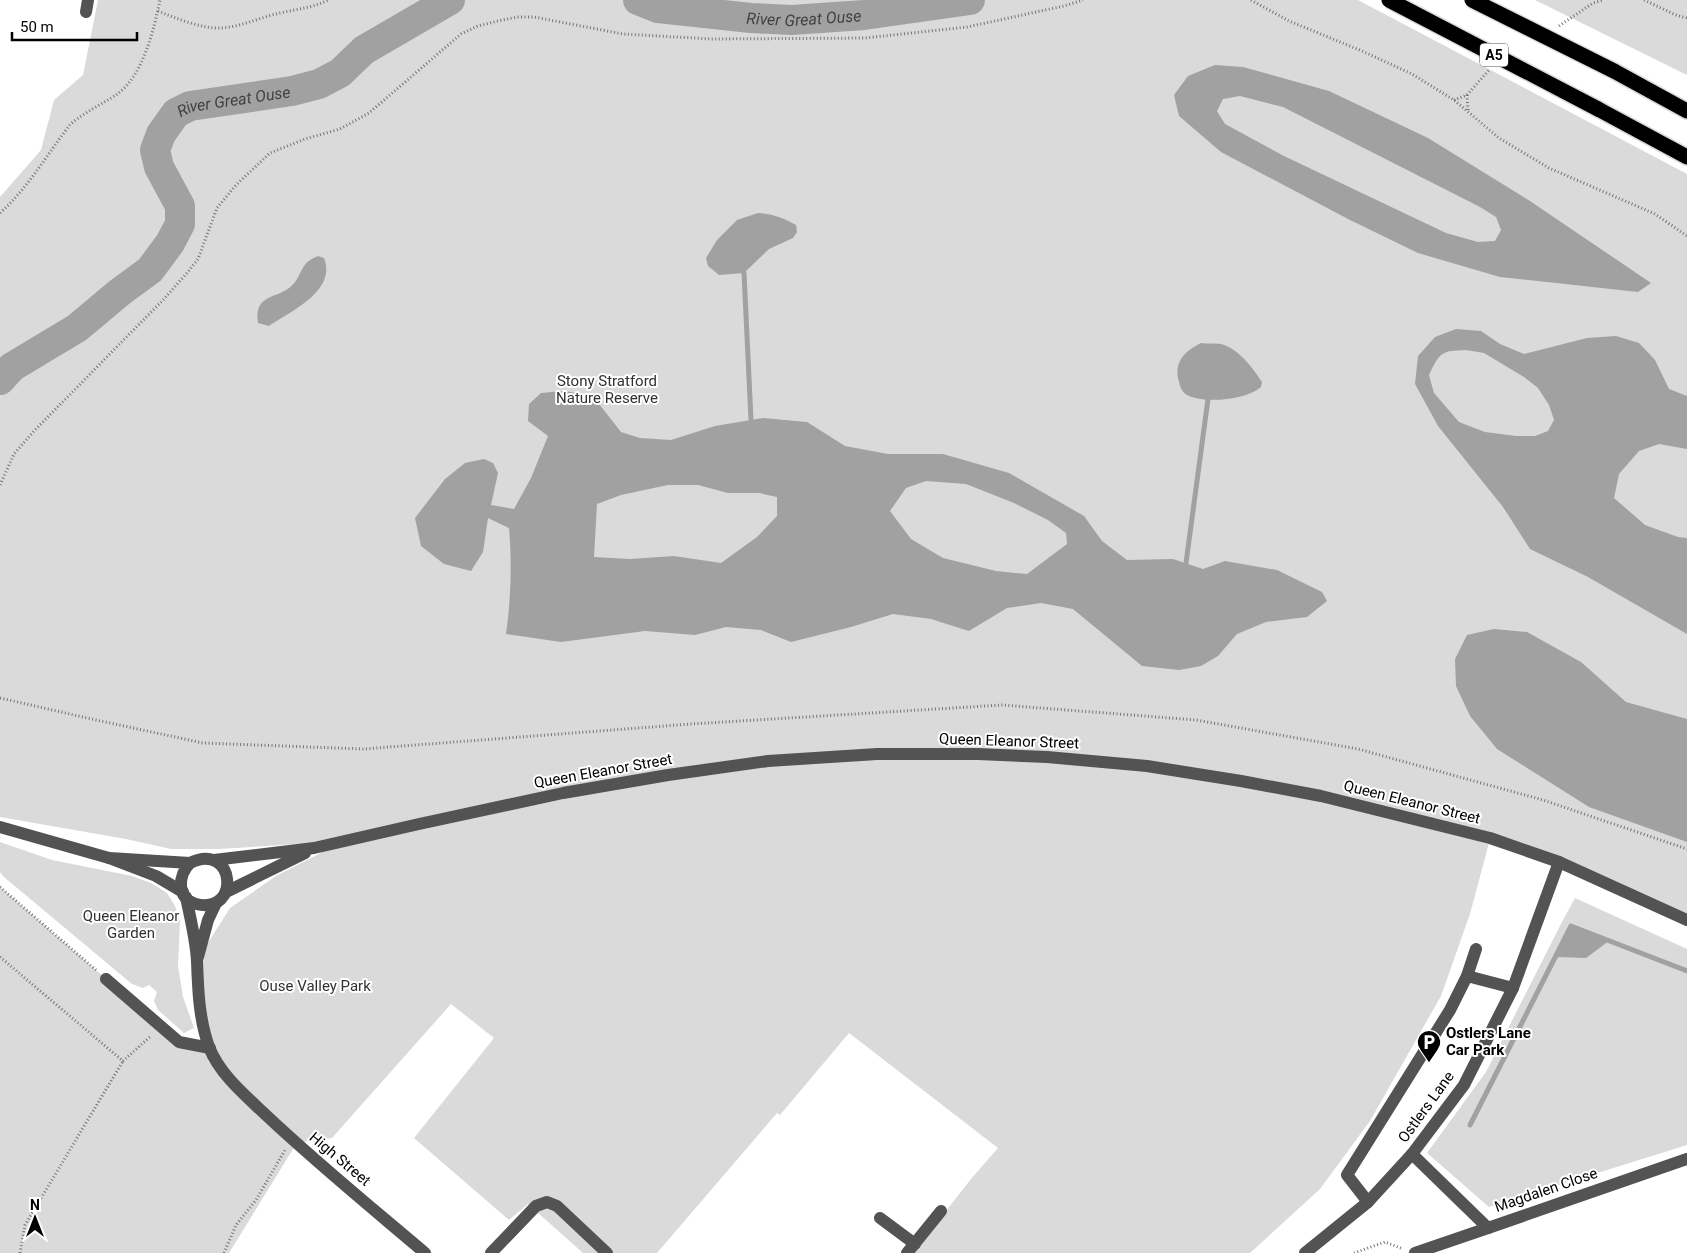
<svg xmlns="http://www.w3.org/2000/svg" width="1687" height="1253" viewBox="0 0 1687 1253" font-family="Roboto,sans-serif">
<rect width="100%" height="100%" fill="#fff"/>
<g fill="#dadada">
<path d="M98,0H1358L1687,174V920L1490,839L1470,914L1441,996L1370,1121L1320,1189L1250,1253H913L971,1179L998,1148L849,1033L780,1115L777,1113L657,1253H583L528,1204L509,1220L414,1138L494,1038L451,1004L332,1138L302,1142L293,1149L229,1253H0V887L179,1042L209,1048L197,960L230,908L276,876L344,841L219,849H171L126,839L0,817V197L41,150L54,100L83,75Z"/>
<path d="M1535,0H1687V75Z"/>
<path d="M0,842L52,860L132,876L151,883L167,893L175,906L180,921L178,966L183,997L194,1028L184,1033L158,1010L154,1001L157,992L149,985L143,988L132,984L4,877L0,872Z"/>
<path d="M1575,898L1687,949V1145L1489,1207L1427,1153L1486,1072L1563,920Z"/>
</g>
<g fill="#a1a1a1" fill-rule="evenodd">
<path d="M1215,65L1243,67L1329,91L1428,138L1530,201L1651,283L1638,292L1500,277L1418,253L1350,220L1221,152L1179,116L1174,95L1188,76ZM1240,96L1283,107L1480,207L1496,217L1501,230L1495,241L1478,242L1446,233L1284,156L1225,124L1217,111L1223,99Z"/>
<path d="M758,213C773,214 783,218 796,225L797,232L793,238L769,249L744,273L719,275L708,266L706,258L717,240L737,220Z"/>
<path d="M318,256L324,258C337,291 291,311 269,326L258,323C254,295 274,299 289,288C303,278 298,263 318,256Z"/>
<path d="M1456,329L1481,331L1500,344L1524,354L1587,338L1616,336L1639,343L1655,360L1669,389L1687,396V449L1659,444L1639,451L1619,474L1614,498L1645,525L1678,537L1687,538V634L1588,577L1530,549L1503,507L1438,426L1415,384L1418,356L1435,337ZM1466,350L1484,353L1524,377L1538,388L1549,405L1554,420L1548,431L1535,436H1516L1485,432L1459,422L1434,393L1429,375C1440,352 1441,351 1466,350Z"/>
<path d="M1201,343C1208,344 1215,343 1221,344C1239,349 1252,367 1262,382L1261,387C1246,400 1205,404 1187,395C1182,392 1180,387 1179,382C1173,362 1185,351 1201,343Z"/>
<path d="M563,391L592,395L621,432L640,438L671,440L715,426L763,418L807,422L845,446L888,454H943L1009,473L1084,516L1102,541L1127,560L1173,559L1203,569L1225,561L1277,570L1322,592L1327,601L1307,617L1266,622L1237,634L1218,656L1201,666L1179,670L1142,666L1073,609L1041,603L1007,608L969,631L931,619L893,614L851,627L791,642L761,630L726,627L695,635L645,631L561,642L506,634C511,598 512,564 509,528L488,518L483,552L471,571L444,564L421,546L415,518L445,479L465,463L484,459L493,463L498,473L491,505L514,509L531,478L548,436L528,421L529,404L541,393ZM926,481L966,484L1014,503L1048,520L1066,533L1067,544L1027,574L996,571L943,558L911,539L890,511L906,488ZM668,485H698L728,493H759L777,497V516L757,537L721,563L674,556L630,559L594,557L597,504L621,495Z"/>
<path d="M1494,629L1527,632L1581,662L1626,702L1687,719V842L1589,807L1497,749L1470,716L1456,686L1455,659L1467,635Z"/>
<path d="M1571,926L1609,941L1586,958L1556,957Z"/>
</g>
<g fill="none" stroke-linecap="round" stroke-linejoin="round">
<g stroke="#a1a1a1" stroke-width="5">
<path d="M744,273L751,420"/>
<path d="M1186,563L1208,399"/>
<path d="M1470,1125L1571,926L1687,971"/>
</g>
<g stroke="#a1a1a1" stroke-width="30">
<path id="s1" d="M638,0L658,8L751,18L792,20L864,15L970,0"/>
<path id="s2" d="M0,380L12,367L77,328L120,292L150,270L170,243L180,224V206L159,167L155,150L161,134L176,113L190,106L292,91L319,84L340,73L364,50L450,0"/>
</g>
<g stroke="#dbdbdb" stroke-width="18">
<g id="highway">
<path d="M1614,71L1687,111"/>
<path d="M1598,109L1687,157"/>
</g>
</g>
<g stroke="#757575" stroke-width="3" stroke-dasharray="1 2.5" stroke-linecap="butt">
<path d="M1251,0L1289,21L1362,51L1412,74L1454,100L1499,138L1549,168L1655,214L1687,236"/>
<path d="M1644,0L1676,15L1687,18"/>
<path d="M158,11C175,18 202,29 221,28C241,27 261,17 280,13C297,9 313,8 328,0"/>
<path d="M1559,26L1593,3L1604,0"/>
<path d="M1467,95L1468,111"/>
<path d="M1454,100L1467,95L1490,69"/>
<path d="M0,213C28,188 46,156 69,126C75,118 105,102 116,95C143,77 154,29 160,0"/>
<path d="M0,485L14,454L34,431L164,299L187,273L198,259L217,208L236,185L270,153L305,139L340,129L369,113L461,34L478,26L498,21L517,17H534L623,34L712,39L865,38L967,27L1064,6L1083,0"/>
<path d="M0,698L96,720L203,743L363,749L691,724L1002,705L1196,720L1358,749L1543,800L1687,849"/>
<path d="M0,887L96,970"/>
<path d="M0,957L123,1061L151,1036"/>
<path d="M20,1253L25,1225L123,1061"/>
<path d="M224,1253L236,1225L256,1200L285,1150"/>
<path d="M1354,1253L1385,1242L1403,1249"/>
</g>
<g stroke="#535353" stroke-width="12">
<path d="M86,12L88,0"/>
<path d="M0,827L109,858L156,876L183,892"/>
<path d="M109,858L190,863C235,841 242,915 196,904C176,899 178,875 190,863"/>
<path d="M214,860L314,848L419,824L563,793L668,775L768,761L877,754H978L1047,757L1147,766L1241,781L1321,796L1490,838L1559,862L1687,920"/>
<path d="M226,892L305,853"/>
<path d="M186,897C190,917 196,940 197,961C198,990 199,1019 209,1047C220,1075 246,1096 267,1116C318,1164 372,1208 425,1253"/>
<path d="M198,957L208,920L216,903"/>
<path d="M1467,976L1513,988"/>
<path d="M106,979L179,1042L210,1048"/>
<path d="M1412,1154L1488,1228L1687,1159"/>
<path d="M1368,1202L1347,1175L1450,1010L1467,976L1476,949"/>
<path d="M880,1218L915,1244"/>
<path d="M491,1253L536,1206L547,1202L557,1206L607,1253"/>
<path d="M907,1253L941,1211"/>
<path d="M1305,1253L1368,1202L1412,1154L1464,1085L1513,988L1559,862"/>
<path d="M1415,1253L1488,1228"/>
</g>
<use href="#highway" stroke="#000" stroke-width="15"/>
<g stroke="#dbdbdb" stroke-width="18" stroke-linecap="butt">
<g id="highway-bridge">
<path d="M1389,0L1598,109"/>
<path d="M1472,0L1614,71"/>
</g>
</g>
<use href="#highway-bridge" stroke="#000" stroke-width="15"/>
</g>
<defs>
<g id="parking-pin" transform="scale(1.25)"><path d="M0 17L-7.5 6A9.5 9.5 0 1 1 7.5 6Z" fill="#000" stroke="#fff"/><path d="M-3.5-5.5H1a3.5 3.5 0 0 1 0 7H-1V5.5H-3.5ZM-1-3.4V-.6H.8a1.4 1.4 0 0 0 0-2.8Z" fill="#fff"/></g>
</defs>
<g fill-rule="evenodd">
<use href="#parking-pin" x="1429" y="1042"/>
</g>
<g text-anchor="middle" stroke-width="4" stroke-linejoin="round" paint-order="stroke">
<rect fill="#fff" stroke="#4c4c4c" stroke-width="1" x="1480" y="43.5" width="28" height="23" rx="4"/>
<g font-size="14" font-weight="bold" fill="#000">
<text x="1494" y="60">A5</text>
</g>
<g font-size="15" fill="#313131" stroke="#fff">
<text x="607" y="386">Stony Stratford<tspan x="607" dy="17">Nature Reserve</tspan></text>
<text x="131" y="921">Queen Eleanor<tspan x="131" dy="17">Garden</tspan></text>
<text x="315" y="991">Ouse Valley Park</text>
</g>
<g font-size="15" fill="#000" stroke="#fff">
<text transform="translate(1009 741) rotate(2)" y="5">Queen Eleanor Street</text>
<text transform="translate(603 771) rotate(-10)" y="5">Queen Eleanor Street</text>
<text transform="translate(1412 802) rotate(14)" y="5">Queen Eleanor Street</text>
<text transform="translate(1426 1107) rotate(-54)" y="5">Ostlers Lane</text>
<text transform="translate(340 1159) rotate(40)" y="5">High Street</text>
<text transform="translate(1546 1190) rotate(-19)" y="5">Magdalen Close</text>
</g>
<g font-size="15" font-weight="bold" fill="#000" stroke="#fff" text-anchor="start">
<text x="1446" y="1038">Ostlers Lane<tspan x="1446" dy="17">Car Park</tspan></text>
</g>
<g font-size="16" font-style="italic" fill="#424242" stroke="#fff">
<text dy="6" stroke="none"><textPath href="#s1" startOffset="168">River Great Ouse</textPath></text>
<text dy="6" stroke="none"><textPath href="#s2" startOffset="424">River Great Ouse</textPath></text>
</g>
</g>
<g transform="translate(35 1218)" stroke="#ffffff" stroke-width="4" paint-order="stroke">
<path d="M0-4L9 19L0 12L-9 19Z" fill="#000000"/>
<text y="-8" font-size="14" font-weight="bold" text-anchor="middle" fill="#000000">N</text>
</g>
<path d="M12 32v8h125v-8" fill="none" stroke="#000000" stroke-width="2.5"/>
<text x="20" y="32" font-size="15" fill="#000000" stroke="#ffffff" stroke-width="4" paint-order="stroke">50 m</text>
</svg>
